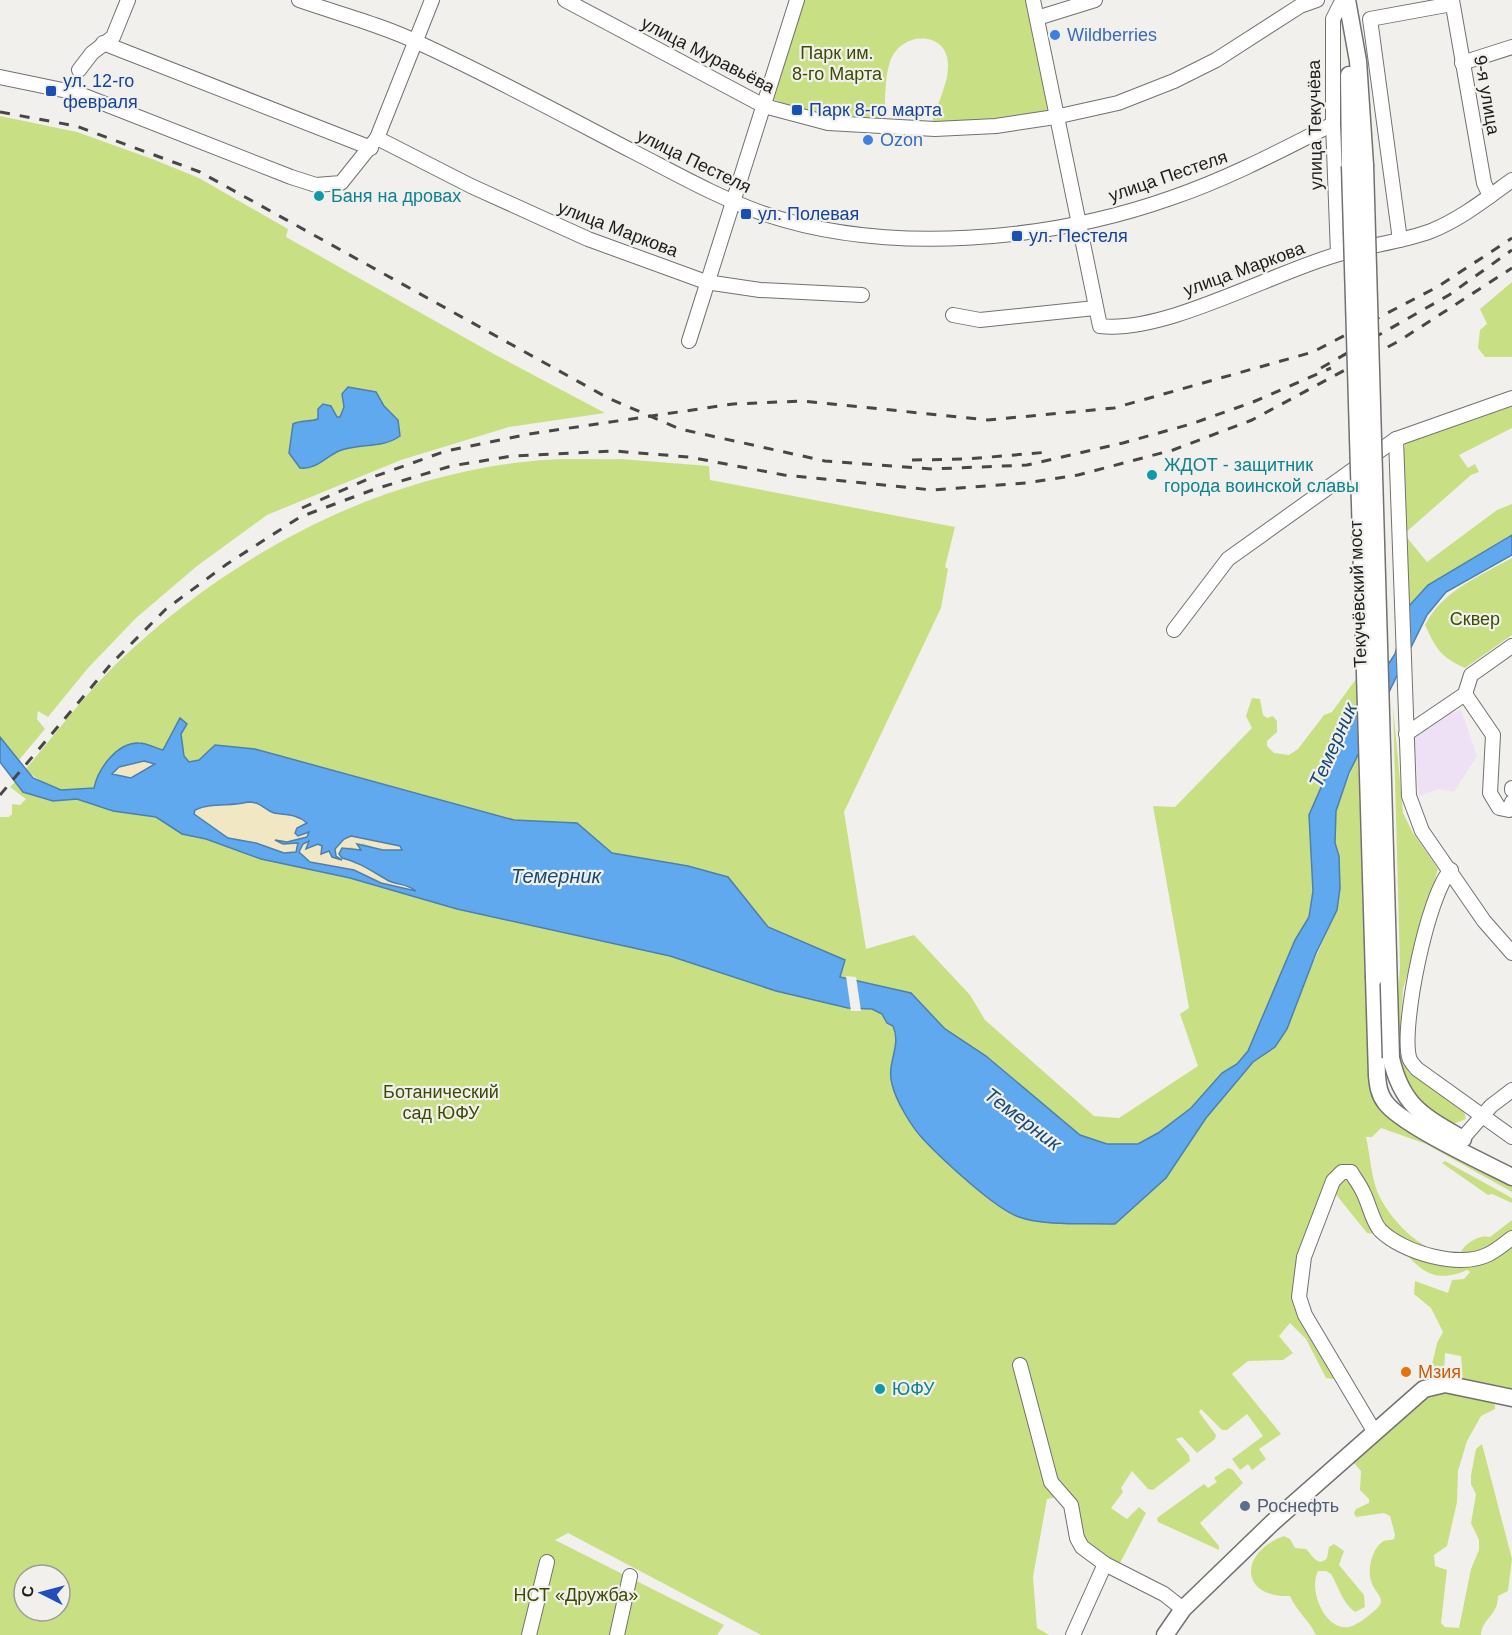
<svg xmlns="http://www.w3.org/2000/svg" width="1512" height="1635" viewBox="0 0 1512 1635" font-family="Helvetica,sans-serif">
<rect width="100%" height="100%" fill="#f2f0ed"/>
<path fill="#eee1f5" d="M1461,710L1477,756L1454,792L1439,789L1419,796L1414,736L1439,717Z"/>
<g fill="#c8e083" fill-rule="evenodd">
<path d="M803,0H1027L1050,112L996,121L932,122C937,104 949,82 948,64C947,30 900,31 890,62C884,79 886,100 884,118C845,116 809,115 773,99Z"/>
<path d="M0,116L77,132L155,160L199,178L288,229L286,237L492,353L605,413L509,427L401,460L267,515L197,566L136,618L88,668L48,717L38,711L37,719L45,729L19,760L0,737Z"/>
<path d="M1512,282V357H1485L1478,348L1480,330L1487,324L1480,309Z"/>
<path d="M1512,402V428L1459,455L1468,468L1475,464L1479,472L1471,475L1404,534L1427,562L1497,510L1512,504V535L1428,585L1408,607C1406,565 1394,479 1406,441Z"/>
<path d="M620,459L709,466L710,480L955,527L945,567L948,569L941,608L844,812L866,949L914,935L970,995L985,1020L1094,1116L1119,1118L1198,1066L1180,1014L1189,1008L1153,806L1175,807L1252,728L1246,716L1252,698L1260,699L1263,715L1267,718L1273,716L1277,721V732L1267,741V746L1274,753L1289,755L1298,749L1324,715L1332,712L1356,679L1357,712L1348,726L1309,815L1313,891L1309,917L1295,940L1248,1052L1237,1064L1222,1073L1191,1108L1158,1133L1138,1144H1107L1080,1135L986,1056L945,1029L911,993L882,1014L887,1023L893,1026C902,1046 886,1064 892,1084C904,1128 943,1158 976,1186C985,1193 994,1204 1004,1210C1020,1219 1040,1222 1058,1221L1166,1178L1206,1118L1237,1081L1253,1062L1275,1047L1337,910L1340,888L1339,856L1335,843L1336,811L1358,753L1365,969L1369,994L1370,1092L1380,1111L1398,1124L1512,1184V1192L1426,1144L1381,1128L1372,1137H1366C1370,1154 1371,1175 1377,1191C1389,1220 1427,1260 1460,1253C1465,1243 1480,1234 1490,1237L1512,1220V1391L1463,1380L1461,1356L1445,1353L1444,1375L1430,1373L1437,1343L1443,1332L1431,1308L1414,1294L1415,1281L1448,1293L1452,1280L1464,1279L1470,1272L1467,1270C1412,1294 1413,1236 1367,1233L1334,1192L1340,1172L1298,1297L1338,1373L1333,1379L1326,1378L1306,1339L1290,1323L1279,1336L1293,1353L1283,1360L1248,1361L1232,1374L1281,1434L1259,1449L1266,1459L1252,1470L1248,1464L1240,1470L1232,1459L1263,1436L1247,1414L1227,1430H1222L1201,1409L1199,1412L1216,1435L1215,1439L1197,1453L1182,1437L1176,1439L1189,1455L1190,1461L1153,1490L1148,1489L1132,1471L1121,1488L1123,1492L1111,1508L1127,1519L1139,1507L1146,1513L1120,1563C1084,1562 1077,1523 1066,1495L1047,1499L1033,1577L1037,1628L1049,1635H761L568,1533L555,1540L724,1625L717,1635H0V817H9L12,814V804L20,805L26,799L10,787L16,781L23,792L42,782L25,770C55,734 84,696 117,663C232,553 382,473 542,460C568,458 594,460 620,459ZM24,1575H60V1611H24Z"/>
<path d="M1512,558V635L1465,668C1441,657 1436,649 1425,625C1443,590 1480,576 1512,558Z"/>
<path d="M1393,706L1403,813L1413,833L1438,869L1403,989L1399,1050L1398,997L1400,966Z"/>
<path d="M1399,1053H1406L1421,1077L1464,1111L1466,1119L1453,1124C1426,1112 1399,1083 1399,1053Z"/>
<path d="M1445,1161L1512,1198V1203L1492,1194L1488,1195L1442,1163Z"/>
<path d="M1451,1391L1490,1401L1495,1405V1409L1481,1416L1467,1441L1458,1471L1457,1502L1447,1546L1434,1555L1435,1566L1447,1570L1441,1623L1445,1627L1459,1628L1471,1569L1479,1550V1540L1471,1523L1476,1494L1471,1484V1475L1476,1449L1482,1444L1512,1559L1508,1591L1498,1596C1498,1616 1482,1618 1481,1635H1316C1309,1620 1297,1612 1290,1596C1239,1598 1239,1552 1284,1536L1290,1539L1295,1548L1306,1549C1312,1555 1318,1568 1327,1558L1329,1547L1334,1544L1344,1551L1339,1565L1364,1595L1365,1607L1355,1612C1342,1603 1339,1587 1331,1574L1326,1571H1318C1308,1590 1325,1631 1349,1627C1357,1625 1367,1617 1373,1612C1388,1600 1378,1596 1373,1586C1366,1574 1371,1551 1381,1543C1385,1539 1389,1541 1394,1539L1395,1535L1390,1516L1384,1513L1356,1517L1354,1513L1356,1509L1369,1503V1499L1360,1490L1361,1471L1353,1462L1421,1400L1433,1395Z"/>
<path d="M1228,1468L1233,1470L1243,1483L1200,1523L1219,1546V1550L1158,1522L1157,1518L1204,1484L1208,1488L1217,1482L1214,1478Z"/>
</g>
<g fill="#f1e7c2">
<path d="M144,761L156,763L131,778L112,775L119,767Z"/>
<path d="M248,802C262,802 264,810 275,813C286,815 298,814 307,823L304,825L310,832L308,837L287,842L298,843L296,852L284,853L256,843L228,838L194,813L195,810C212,803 230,807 248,802Z"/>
<path d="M352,836L401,846L402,850H383L362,843L361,850L350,847L339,854L342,858C360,863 374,873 390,881C399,885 409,884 417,891L381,883L354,870L310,862L299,853L303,844L309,841L311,845L322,846L321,853L329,851L332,857L341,860L336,856L335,849L344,839Z"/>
</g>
<g fill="#61a9ee" stroke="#4d7faf" stroke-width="1.5" fill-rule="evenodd">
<path d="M348,387L376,392L384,406L398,420L400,436C382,449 359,443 339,451C325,457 316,470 300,468L289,453L293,424C300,420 309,422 318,419V409L323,404L331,406L337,417H340L344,407L342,394Z"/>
<path d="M1512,535V555L1446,592L1427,615L1349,773L1336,811L1335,843L1339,856L1340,888L1337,910L1316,953L1287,1029L1275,1047L1253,1062L1206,1118L1166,1178L1115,1224C1087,1223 1043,1226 1019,1217C995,1209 942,1159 923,1139C911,1126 896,1101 892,1084C886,1063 902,1046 893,1026L887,1023L882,1014L872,1009L848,1008L776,991L670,956L457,909L350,878L261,859L206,839L182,834L156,817L113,811L77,799L53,801L23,792L0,762V737L33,778L61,790L94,788C98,769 117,742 139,743C146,743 156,748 163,750L180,718L187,724L181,734L184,756L189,762L199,760L215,745L255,749L514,820L577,823L612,853L688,866L728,877L768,927L845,960L840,977L911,993L945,1029L986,1056L1080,1135L1107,1144H1138L1158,1133L1191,1108L1222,1073L1237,1064L1248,1051L1295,940L1309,917L1313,891L1309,815L1348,726L1395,654L1408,607L1428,585ZM144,761L155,764L131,778L112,774L119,767ZM248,802C262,802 264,810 274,813C286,815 297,814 307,823L297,828L295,833L298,836L309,832L307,837L287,842L275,840L283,844L298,843L296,852L284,853L256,843L228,838L194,814L195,810C212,802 230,807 248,802ZM351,836L400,846L402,850H383L357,844L361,850L342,848L339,854L342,858C360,862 373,872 389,881C398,885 408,884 416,891L381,883L354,870L310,862L299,852L303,844L309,841L306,849L318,844L322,846L321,854L329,851L332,857L342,860L336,856L335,849L344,839Z"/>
</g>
<path fill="#f2f0ed" d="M846,976L856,977L861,1011H851Z"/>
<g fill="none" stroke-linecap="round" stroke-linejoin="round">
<g stroke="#73716f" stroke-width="16">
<g id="minor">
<path d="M299,0C339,14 382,25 419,43C491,76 561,114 632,151C675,173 717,197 762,213C887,256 1049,241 1171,198C1227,179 1280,151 1333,124"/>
<path d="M565,0L764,106L828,123L935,129L996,126L1055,117L1118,103L1174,81L1216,60L1300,6L1317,0"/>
<path d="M1033,0L1100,326C1165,334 1273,272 1339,254C1369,245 1402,242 1431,231C1461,219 1487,198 1512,180"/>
<path d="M1452,0L1484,183L1490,196"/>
<path d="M1037,18L1095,0"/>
<path d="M103,43L371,148"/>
<path d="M1462,63L1512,47"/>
<path d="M79,70L92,53L113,37L128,0"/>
<path d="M0,77L77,93L291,177L316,185L341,183L377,138L432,0"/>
<path d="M377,138L471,186L588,239L706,282L760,290L862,295"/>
<path d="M1400,240L1370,19L1452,4"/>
<path d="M1338,254L1333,124V19L1340,5L1348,7"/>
<path d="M953,315L980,320L1095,308"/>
<path d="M689,341L797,0"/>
<path d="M1396,439L1409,796L1422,831L1484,921L1512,953"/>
<path d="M1174,630L1228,559L1396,439L1512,398"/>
<path d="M1465,694L1493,735L1490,793L1499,808L1509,810L1512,802"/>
<path d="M1406,734L1465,694L1471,675L1512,646"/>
<path d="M1512,788V790"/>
<path d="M1451,870C1428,893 1401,1025 1409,1057C1410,1062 1414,1065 1417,1069L1512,1137"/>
<path d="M1462,1139L1491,1106L1512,1090"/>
<path d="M1020,1365L1051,1482L1071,1505L1077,1538L1082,1547L1105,1564L1164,1594L1183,1609"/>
<path d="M1374,1431L1305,1315L1299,1297L1304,1257L1333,1181L1342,1172H1351C1355,1179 1360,1185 1363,1192C1369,1203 1372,1221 1380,1230C1403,1253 1460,1269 1489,1254C1497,1250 1505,1243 1512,1238"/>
<path d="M529,1635L547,1562"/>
<path d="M617,1635L630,1576"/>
<path d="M1073,1635L1105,1564"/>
</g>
</g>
<g stroke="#73716f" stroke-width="19">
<g id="major">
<path d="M1347,0L1358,61L1365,165"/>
<path d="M1349,75L1350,166"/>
<path d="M1374,978L1377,1076C1378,1086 1379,1094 1385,1102C1400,1124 1485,1163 1512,1177"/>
<path d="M1391,1058C1402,1106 1423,1116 1463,1139"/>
<path d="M1165,1635L1183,1609L1272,1523L1424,1389L1445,1384L1512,1398"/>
</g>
</g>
<use href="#minor" stroke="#fff" stroke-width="14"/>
<use href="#major" stroke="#fff" stroke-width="16"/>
<g stroke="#474745" stroke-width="3" stroke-dasharray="10 10" stroke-linecap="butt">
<path d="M0,112L76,126L200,172L608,398L680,429L825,461L932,469L1027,465L1123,443L1191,424L1253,402L1331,368"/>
<path d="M1321,368L1449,295L1512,250"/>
<path d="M912,460L967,459L1049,452"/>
<path d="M302,508L373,477L446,451L529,434L733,404L803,401L988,420L1114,408L1313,352L1439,286L1512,238"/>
<path d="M0,795L111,664L166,609L227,564L300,517L375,489L451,466L512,456L614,451L689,457L784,475L932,490L1026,483L1078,475L1173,450L1252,420L1399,341L1512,268"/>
</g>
<g stroke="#73716f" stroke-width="19" stroke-linecap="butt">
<g id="major-bridge">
<path d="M1365,165L1391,1058"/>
<path d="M1350,166L1374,978"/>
</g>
</g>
<use href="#major-bridge" stroke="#fff" stroke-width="16"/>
</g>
<g fill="#3f7fe0" stroke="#f2f0ed" stroke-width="2">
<circle cx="1055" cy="35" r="6"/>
<circle cx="868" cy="140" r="6"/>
</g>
<g fill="#1a4fb4" stroke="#f2f0ed" stroke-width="2">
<rect x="45" y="85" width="12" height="12" rx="3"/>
<rect x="791" y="104" width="12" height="12" rx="3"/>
<rect x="740" y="208" width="12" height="12" rx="3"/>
<rect x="1011" y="230" width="12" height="12" rx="3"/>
</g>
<g fill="#0f9aa8" stroke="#f2f0ed" stroke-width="2">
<circle cx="319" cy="196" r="6"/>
<circle cx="1152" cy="475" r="6"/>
<circle cx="880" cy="1389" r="6"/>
</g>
<circle fill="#e8710a" stroke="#f2f0ed" stroke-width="2" cx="1406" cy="1372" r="6"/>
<circle fill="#5c6f8a" stroke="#f2f0ed" stroke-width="2" cx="1245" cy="1506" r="6"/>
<g text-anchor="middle" stroke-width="4.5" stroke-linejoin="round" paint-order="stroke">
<g font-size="18" fill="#366cbe" stroke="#f2f0ed" text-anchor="start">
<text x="1067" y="41">Wildberries</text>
<text x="880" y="146">Ozon</text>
</g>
<g font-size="18" fill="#3d4b00" stroke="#f2f0ed">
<text x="837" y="59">Парк им.<tspan x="837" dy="21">8-го Марта</tspan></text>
<text x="1475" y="625">Сквер</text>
<text x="441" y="1098">Ботанический<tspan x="441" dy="21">сад ЮФУ</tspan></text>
<text x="576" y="1601">НСТ «Дружба»</text>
</g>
<g font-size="18" fill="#1d1d1c" stroke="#f2f0ed">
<text transform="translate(708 55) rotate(27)" y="6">улица Муравьёва</text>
<text transform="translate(1487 95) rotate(80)" y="6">9-я улица</text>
<text transform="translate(1315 125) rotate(-91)" y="6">улица Текучёва</text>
<text transform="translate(694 161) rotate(26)" y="6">улица Пестеля</text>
<text transform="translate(1168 176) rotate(-19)" y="6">улица Пестеля</text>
<text transform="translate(618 229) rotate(21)" y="6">улица Маркова</text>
<text transform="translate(1244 269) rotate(-20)" y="6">улица Маркова</text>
<text transform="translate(1358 594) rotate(-92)" y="6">Текучёвский мост</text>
</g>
<g font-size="18" fill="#164399" stroke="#f2f0ed" text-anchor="start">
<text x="63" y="87">ул. 12-го<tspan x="63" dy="21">февраля</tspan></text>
<text x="809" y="116">Парк 8-го марта</text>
<text x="758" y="220">ул. Полевая</text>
<text x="1029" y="242">ул. Пестеля</text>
</g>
<g font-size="18" fill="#0d838f" stroke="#f2f0ed" text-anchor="start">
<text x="331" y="202">Баня на дровах</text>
<text x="1164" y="471">ЖДОТ - защитник<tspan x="1164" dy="21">города воинской славы</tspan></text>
<text x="892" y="1395">ЮФУ</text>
</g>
<g font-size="18" fill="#c56008" stroke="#f2f0ed" text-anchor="start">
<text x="1418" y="1378">Мзия</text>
</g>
<g font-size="18" fill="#4e5e75" stroke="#f2f0ed" text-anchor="start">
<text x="1257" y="1512">Роснефть</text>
</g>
<g font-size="20" font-style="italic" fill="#164976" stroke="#f2f0ed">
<text transform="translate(1333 745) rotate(-66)" y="7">Темерник</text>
<text x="556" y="883">Темерник</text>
<text transform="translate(1023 1119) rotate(37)" y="7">Темерник</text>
</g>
</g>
<g transform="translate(42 1593) rotate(276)"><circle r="28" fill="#f2f0ed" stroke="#9d9c99" stroke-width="1.5"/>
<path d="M0-4.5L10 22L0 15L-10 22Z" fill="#234dbc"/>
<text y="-9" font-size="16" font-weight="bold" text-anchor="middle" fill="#1d1d1c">С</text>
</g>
</svg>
